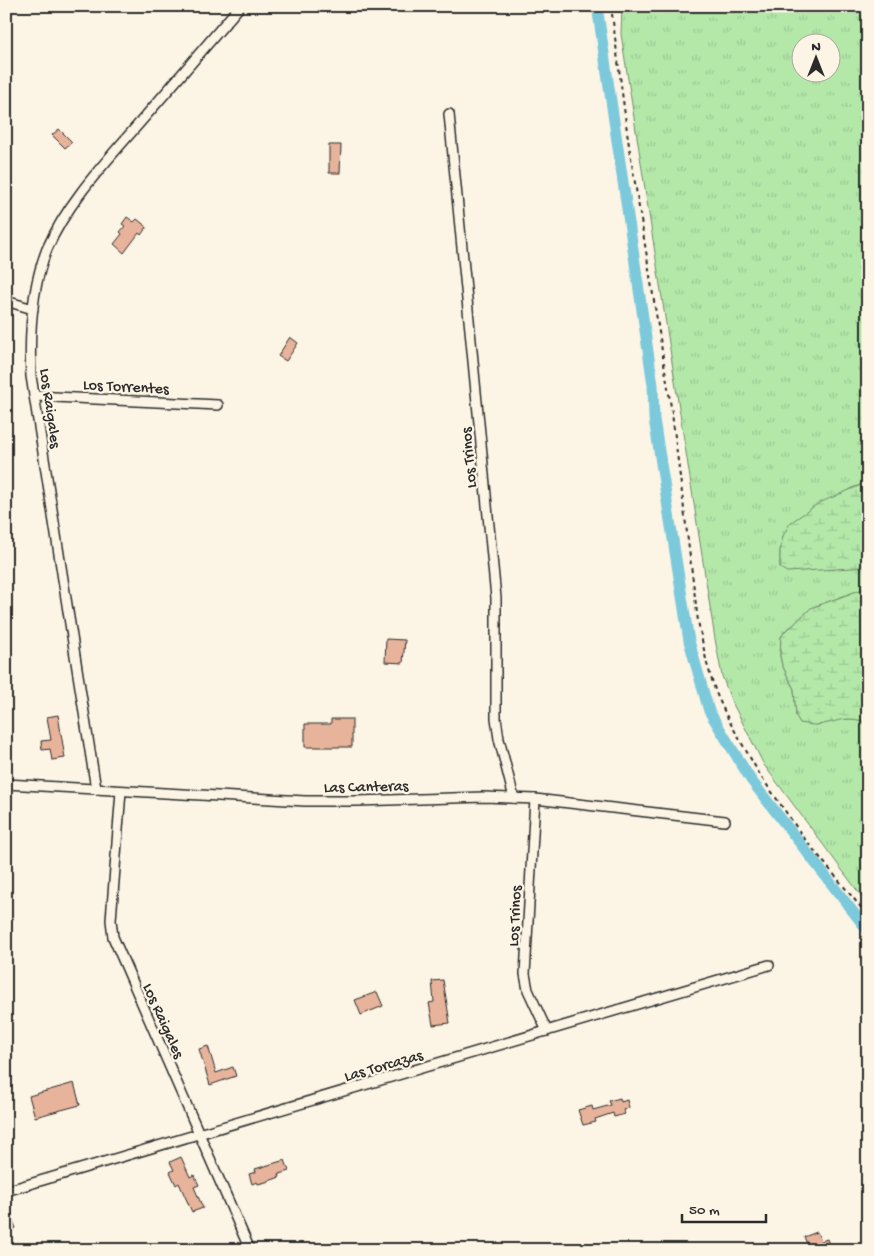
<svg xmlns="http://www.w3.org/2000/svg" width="874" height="1256" viewBox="0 0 874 1256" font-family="'Gochi Hand',sans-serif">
<defs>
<pattern id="grass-tufts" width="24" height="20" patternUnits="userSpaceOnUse" patternTransform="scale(1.25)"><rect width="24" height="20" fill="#b3e8a9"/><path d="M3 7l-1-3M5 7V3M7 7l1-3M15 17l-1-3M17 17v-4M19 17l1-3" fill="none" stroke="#9ac792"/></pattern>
<pattern id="wetland-marsh" width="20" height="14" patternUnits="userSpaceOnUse" patternTransform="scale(1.25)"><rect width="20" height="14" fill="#b3e8a9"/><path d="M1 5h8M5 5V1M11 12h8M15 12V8" fill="none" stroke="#9ac792"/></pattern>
</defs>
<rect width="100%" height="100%" fill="#fcf5e5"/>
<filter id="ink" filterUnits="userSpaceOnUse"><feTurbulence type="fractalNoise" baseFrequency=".02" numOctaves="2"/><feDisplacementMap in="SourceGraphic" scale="10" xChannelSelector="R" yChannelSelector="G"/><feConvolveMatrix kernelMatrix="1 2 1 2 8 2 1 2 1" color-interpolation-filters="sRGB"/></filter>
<g filter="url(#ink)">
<path fill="url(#grass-tufts)" stroke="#6f8a6a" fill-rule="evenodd" d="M622,6H868V482L852,488L783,536L780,551V568L868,567V587L811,608L792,626L786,630L781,637L780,656L782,665L794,689L796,716L816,725L840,719H857L868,723V905L764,765L731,700L722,676L715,639L621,34ZM802,42H832V72H802Z"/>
<g fill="url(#wetland-marsh)" stroke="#6f8a6a">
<path d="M868,482V567L787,572L780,568V551L783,536L790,523L819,503Z"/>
<path d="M868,587V723C845,714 837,723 816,725C811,725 805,724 800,723L796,716L794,689L782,665L780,656L781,637L786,630L792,626L811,608Z"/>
</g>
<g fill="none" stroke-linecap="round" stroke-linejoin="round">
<g stroke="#7dc9dc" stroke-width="11">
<path d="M597,6L653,385L654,419L689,641L709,711L751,780L868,931"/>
<path d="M867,957L868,958"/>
</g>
</g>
<g fill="#e7b39a" stroke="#2b2b2b">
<path d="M59,129L72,142L65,148L52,135Z"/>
<path d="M329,145H341L340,173H329Z"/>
<path d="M127,217L134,222L137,219L147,227L141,235L139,233L124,253L114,244L122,234L120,232L125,226L122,224Z"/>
<path d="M290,337L298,343L286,361L278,356Z"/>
<path d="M386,639L405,640L403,663L385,662Z"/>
<path d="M58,715L65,758L52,760L50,749L42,750L41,741L51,740L47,717Z"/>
<path d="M331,719H352V747H305V724H331Z"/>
<path d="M443,980L450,1023L433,1025L429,1003L434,1002L432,981Z"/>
<path d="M377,992L383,1006L361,1015L355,1000Z"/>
<path d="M208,1046L216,1073L233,1067L236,1076L210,1085L199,1049Z"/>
<path d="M74,1083L80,1105L35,1117L29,1096Z"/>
<path d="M620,1098L621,1102L627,1100L629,1108L623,1110L625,1114L614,1117L613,1113L595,1119L596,1122L583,1125L578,1110L592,1106L593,1110L611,1105L609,1101Z"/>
<path d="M181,1157L190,1177L194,1175L199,1185L194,1187L203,1208L192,1212L179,1183L176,1185L170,1172L174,1170L170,1162Z"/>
<path d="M285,1160L289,1171L279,1174L280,1177L266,1182L258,1184L257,1182L252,1184L249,1174L256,1172L255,1169Z"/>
<path d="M6,1205L16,1228L6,1232Z"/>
<path d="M817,1232L821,1241L827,1239L831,1250H801V1248L808,1246L804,1237Z"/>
</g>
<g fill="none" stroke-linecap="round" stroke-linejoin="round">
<g stroke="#2b2b2b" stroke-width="12">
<g id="minor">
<path d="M449,114L496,598V718L499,739L514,798"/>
<path d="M6,301L33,309"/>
<path d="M34,396L218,405"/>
<path d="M6,784L305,801H357L484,797L535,799L725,821"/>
<path d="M96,789L31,376C29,334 31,289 47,249C67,203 104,164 136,127C171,87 206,46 240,6"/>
<path d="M121,791L111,920L113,937L250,1250"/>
<path d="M535,799L525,974L528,990L547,1031"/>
<path d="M6,1191L769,965"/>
</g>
</g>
<path stroke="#2b2b2b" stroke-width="2" stroke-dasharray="4 4" stroke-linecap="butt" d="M611,6L628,139L672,413L698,621L707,664L716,693L728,719L760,775L804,838L868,916"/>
<use href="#minor" stroke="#fcf5e5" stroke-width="9"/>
</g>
</g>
<g text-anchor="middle" stroke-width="4.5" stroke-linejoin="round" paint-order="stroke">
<g font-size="16" fill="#2b2b2b" stroke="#fcf5e5">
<text transform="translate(126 385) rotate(3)" y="6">Los Torrentes</text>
<text transform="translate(52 408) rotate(82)" y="6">Los Raigales</text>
<text transform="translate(467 458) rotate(-95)" y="6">Los Trinos</text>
<text transform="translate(366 785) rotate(-1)" y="6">Las Canteras</text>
<text transform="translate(513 916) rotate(-87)" y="6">Los Trinos</text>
<text transform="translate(165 1020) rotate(66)" y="6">Los Raigales</text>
<text transform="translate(383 1064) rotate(-16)" y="6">Las Torcazas</text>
</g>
</g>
<rect width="874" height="1256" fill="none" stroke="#fcf5e5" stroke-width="25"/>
<rect x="12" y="12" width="849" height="1231" fill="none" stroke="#2b2b2b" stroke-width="2" filter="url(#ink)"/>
<g transform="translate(816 58)"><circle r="24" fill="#fcf5e5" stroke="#a8a49b"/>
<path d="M0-4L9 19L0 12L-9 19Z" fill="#2b2b2b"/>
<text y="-8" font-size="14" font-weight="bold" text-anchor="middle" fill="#2b2b2b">N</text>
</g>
<path d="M682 1214v8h84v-8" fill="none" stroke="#2b2b2b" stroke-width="2.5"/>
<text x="689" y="1214" font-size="15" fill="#2b2b2b" stroke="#fcf5e5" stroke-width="4" paint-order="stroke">50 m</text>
</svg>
